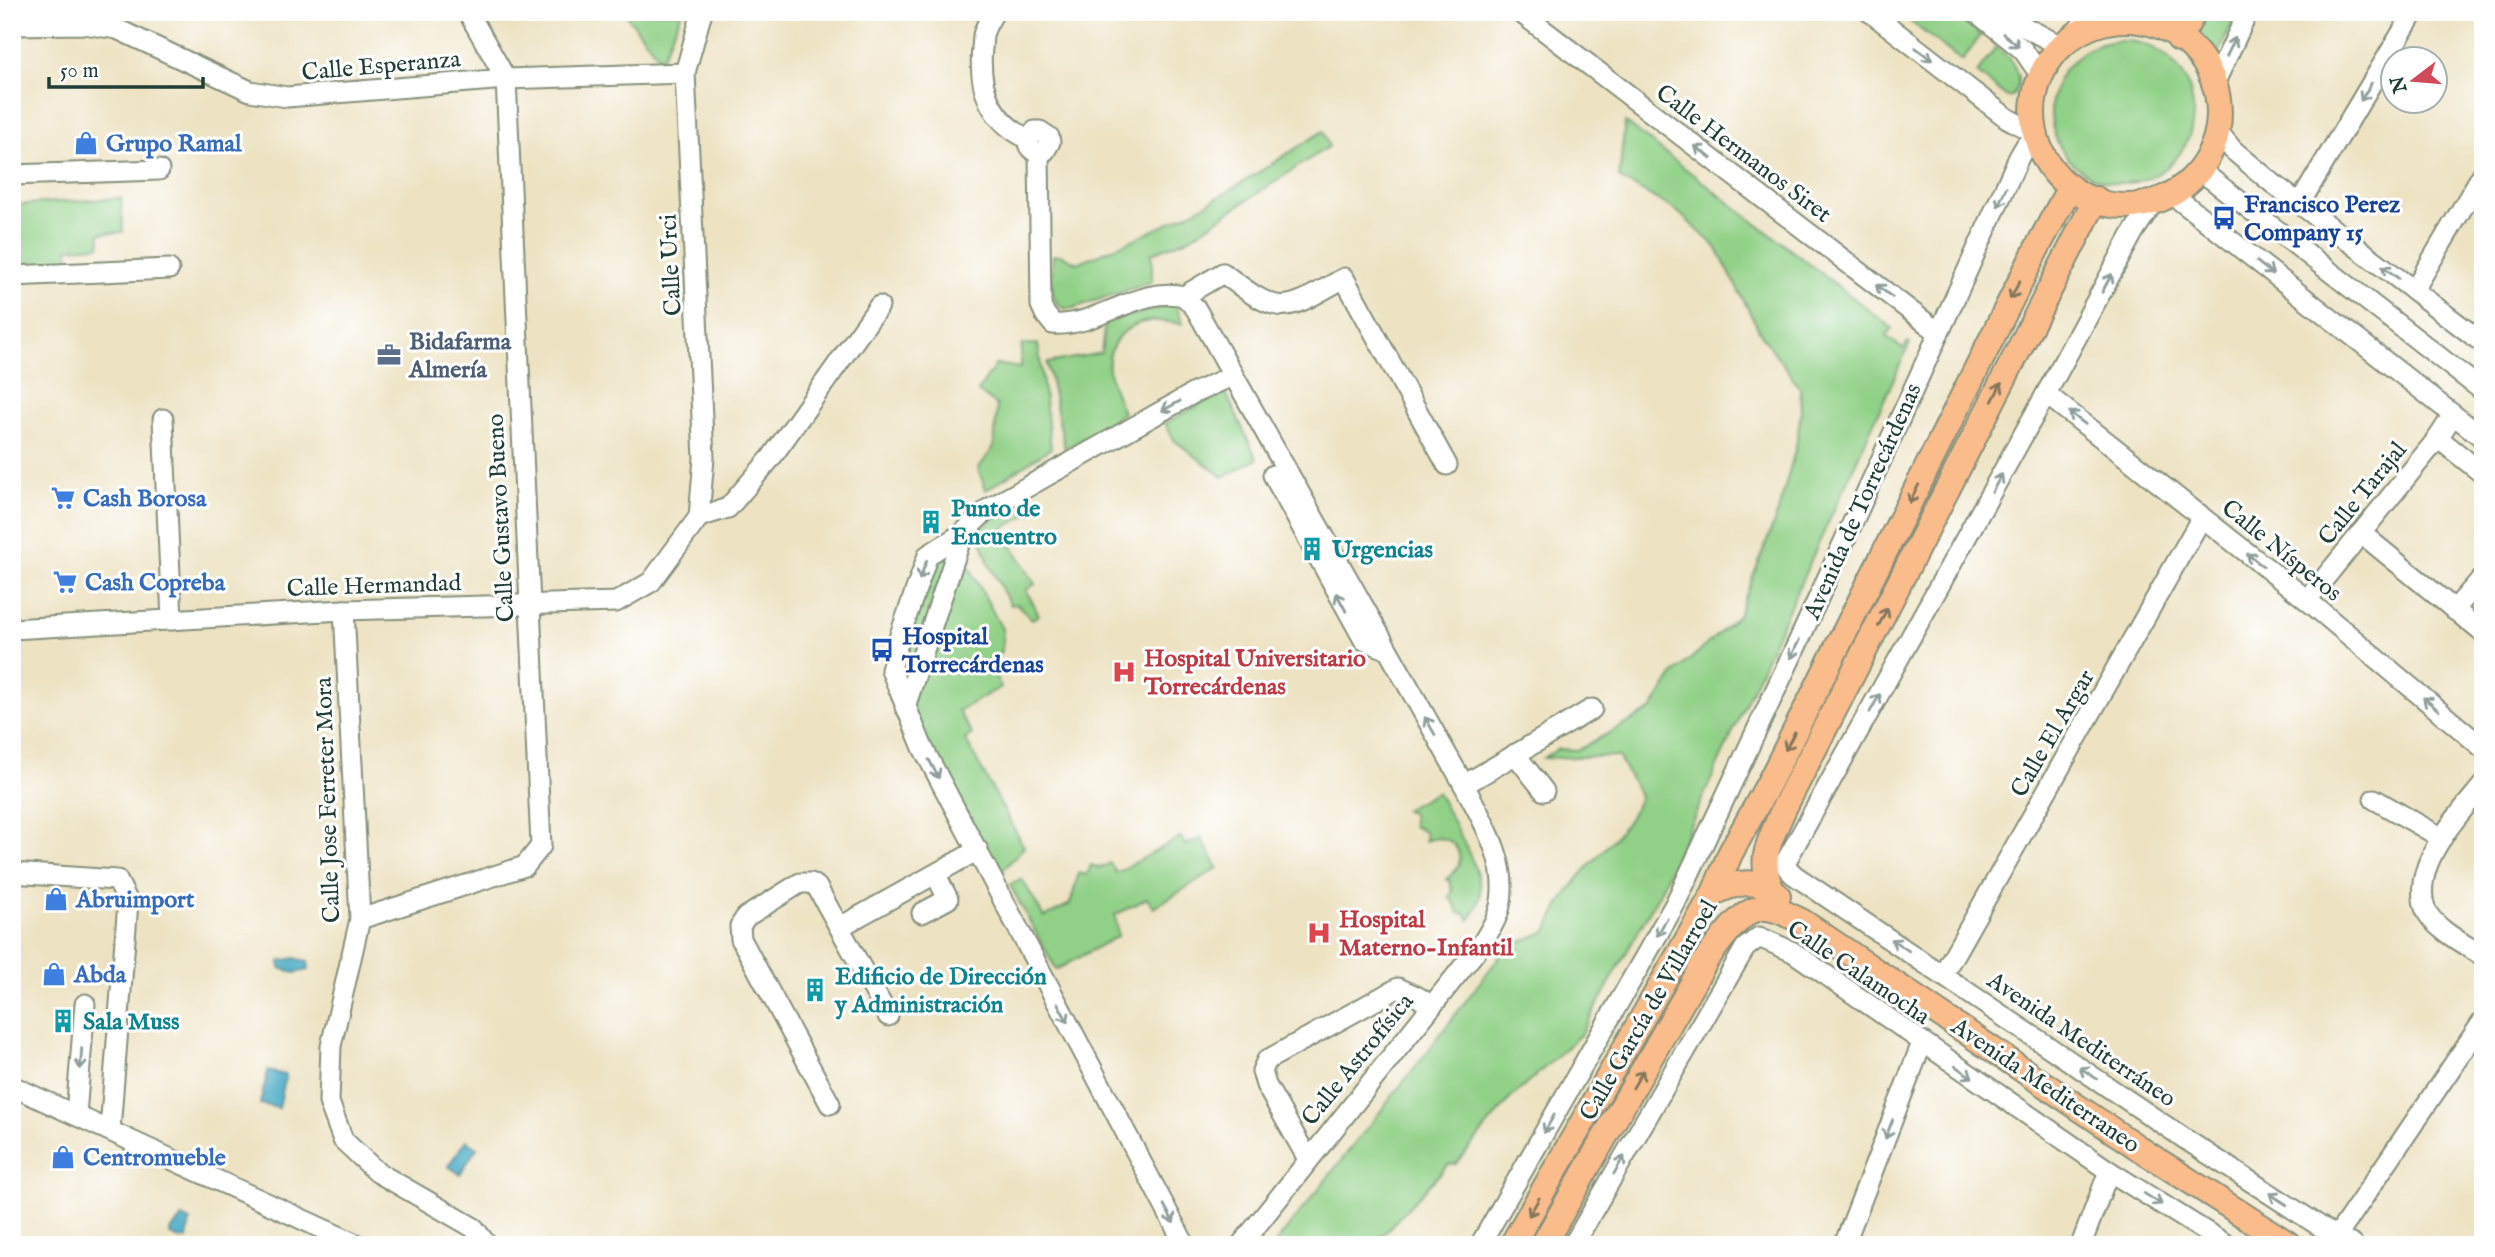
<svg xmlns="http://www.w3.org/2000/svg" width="2495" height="1257" viewBox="0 0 2495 1257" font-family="'IM FELL English',serif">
<rect width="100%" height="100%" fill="#fff"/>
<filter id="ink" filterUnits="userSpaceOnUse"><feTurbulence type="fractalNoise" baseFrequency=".0143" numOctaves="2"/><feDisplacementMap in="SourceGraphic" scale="14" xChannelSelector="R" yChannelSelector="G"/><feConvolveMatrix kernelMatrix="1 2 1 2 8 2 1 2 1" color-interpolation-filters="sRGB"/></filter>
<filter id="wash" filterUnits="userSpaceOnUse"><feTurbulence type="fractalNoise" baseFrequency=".00686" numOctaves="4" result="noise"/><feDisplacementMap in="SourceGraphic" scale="28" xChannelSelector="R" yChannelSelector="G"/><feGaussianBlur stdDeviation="1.57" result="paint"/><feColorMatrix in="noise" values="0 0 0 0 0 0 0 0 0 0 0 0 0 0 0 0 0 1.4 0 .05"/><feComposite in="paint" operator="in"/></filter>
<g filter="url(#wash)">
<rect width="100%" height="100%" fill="#ede3c3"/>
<g fill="#91d087" stroke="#58865e" stroke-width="2">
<path d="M624,12H682L661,60Z"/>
<path d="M1898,12H1951L1981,35L1962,61Z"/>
<path d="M2206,12H2238L2218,55L2198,33Z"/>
<circle cx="2122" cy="112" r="71"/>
<path d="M1996,47C2011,57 2028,80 2011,97H2007L1977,73Z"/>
<path d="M1625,122L1892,328L1886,336L1903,349L1908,342L1910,343L1658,896L1581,1034L1509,1100L1456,1164L1448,1165L1373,1245H1274L1417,1065L1506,948L1547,931C1555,911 1567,892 1581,875C1602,850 1630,827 1640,796L1618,756L1544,758L1558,749L1578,750L1651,710L1674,674L1738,616L1778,512L1796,447L1801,412L1800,388L1761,334L1716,247L1677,211L1619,178Z"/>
<path d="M1323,131L1329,146L1188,239L1152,253V282L1070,309C1046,310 1052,270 1053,255H1062L1077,263C1130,242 1183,219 1232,189C1263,170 1293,150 1323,131Z"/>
<path d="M121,198L123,232L100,233V246L68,248L69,264L12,267V205Z"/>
<path d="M1175,304L1183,324C1172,323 1160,320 1150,321C1124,324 1106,345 1109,371C1111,385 1118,399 1123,413L1099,430L1065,449L1047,363L1101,353L1105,322Z"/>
<path d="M1038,344L1051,448L986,490L978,469L994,447L997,406L978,391L996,364L1020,368L1022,345Z"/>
<path d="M1225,391L1257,459L1223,477L1174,440L1165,423Z"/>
<path d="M1030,492L1037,509L1002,529L1035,584L1026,590L1039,615L1032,619L1017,604L1010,605L989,564L978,531Z"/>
<path d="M928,555H963L1002,629C1005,645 1002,654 990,665L1001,687L958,711L972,734L965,739L1024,847L993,881L891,670Z"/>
<path d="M1437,792C1449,816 1483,870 1480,895C1479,905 1475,912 1469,920L1466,914L1459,913L1455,904L1449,897L1453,892L1450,881L1446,879C1473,864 1456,828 1425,841V832L1413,826L1412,813L1404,810Z"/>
<path d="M1181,837L1186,845L1201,838L1218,868L1153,908L1147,898L1115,915L1118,936L1056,970L1010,885L1022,879L1044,917L1070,904L1079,873L1087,875L1091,865L1100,868L1110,863L1116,873Z"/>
</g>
<g fill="#43a8c3" stroke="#31727c" stroke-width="2">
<path d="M295,958L308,962L309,970L294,973L280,968V961Z"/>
<path d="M268,1071L286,1075L279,1108L260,1104Z"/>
<path d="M466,1140L477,1148L460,1174L448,1166Z"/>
<path d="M183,1217L190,1221L187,1239L182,1240L170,1235V1231Z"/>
</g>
</g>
<g filter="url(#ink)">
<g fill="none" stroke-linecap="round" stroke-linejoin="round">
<g stroke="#86907c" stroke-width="23">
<g id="minor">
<path d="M994,12C991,18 986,25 984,32C982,36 983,43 982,48C978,88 990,121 1028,139C1027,149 1035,154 1045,151L1050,142L1049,137L1040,131H1035L1028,139"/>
<path d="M1520,12L1938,332"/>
<path d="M1870,12L2007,118L2033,132"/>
<path d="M1976,12L2023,50L2039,73"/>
<path d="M2003,12L2017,23L2059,45"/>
<path d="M12,25L84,24L117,29L250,91L287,97L506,79L685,73"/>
<path d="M2073,36L2092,12"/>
<path d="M2215,82L2248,12"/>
<path d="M2219,133L2233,150L2271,182L2483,343"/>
<path d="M1039,153L1041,305L1045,314L1053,324C1099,327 1139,285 1184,296L1223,273C1282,318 1282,313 1344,278L1447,465"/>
<path d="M2201,171L2483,391"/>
<path d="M12,175L159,170"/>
<path d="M2173,195L2483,438"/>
<path d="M2153,203L2134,231L2046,394L1785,863L1788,869L1794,875L2185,1139L2335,1236L2353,1245"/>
<path d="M2300,203L2414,12"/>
<path d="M12,276L169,269"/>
<path d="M2414,290L2483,173"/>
<path d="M1184,296L1196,309L1464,785C1484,823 1513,869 1498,913C1495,923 1488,933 1483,942L1241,1245"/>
<path d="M2046,394L2307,600L2483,748"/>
<path d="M163,419L172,620"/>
<path d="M2438,438L2483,474"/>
<path d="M1273,475L1364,640L1386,649"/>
<path d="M699,517L704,458L685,73L702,12"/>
<path d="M699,517L728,508L771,458L879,306"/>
<path d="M2361,533L2483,633"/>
<path d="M2307,600L2438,438L2453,415"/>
<path d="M344,610L360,919L331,1046L329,1102L343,1140L377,1172L474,1228L487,1245"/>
<path d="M2454,610L2483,577"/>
<path d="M12,629L344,610L616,602L651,582L699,517"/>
<path d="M905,707L963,533"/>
<path d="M1515,754L1544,791"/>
<path d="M1464,785L1592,709"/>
<path d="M2483,785C2458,816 2411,864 2425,908C2432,928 2466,945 2483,956"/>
<path d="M2374,799L2442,838"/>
<path d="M12,873L117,880L128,902L110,1130"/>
<path d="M922,913L948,899L936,875"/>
<path d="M360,919L525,866L541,846L506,79L468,12"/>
<path d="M840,927L978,850"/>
<path d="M1943,974L2198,524L2199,514"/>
<path d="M12,1086L358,1245"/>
<path d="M830,1104L741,939L740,926L746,917L800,883H811L817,887L888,1016"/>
<path d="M76,1115L85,1004"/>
<path d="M1308,1159L1266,1085L1262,1071L1267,1060L1398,988L1418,997L1432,1006"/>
<path d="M1185,1245L923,748L891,670L900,635L928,555L963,533L988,509L1194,393L1232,376"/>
<path d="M1480,1245L1675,904L1801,636L2019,157L2026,145L2036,141"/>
<path d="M1573,1245L1745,948L1759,937L1793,952L2109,1171L2227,1245"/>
<path d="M1844,1245L1922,1043"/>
<path d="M2081,1245L2109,1171"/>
<path d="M2331,1245L2483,1021"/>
</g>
</g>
<g stroke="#86907c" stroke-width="28">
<g id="major">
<circle cx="2126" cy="113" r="93"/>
<path d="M2179,39L2194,12"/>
<path d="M1773,892C1756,859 1771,839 1784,808L2096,199"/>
<path d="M1714,893L1730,854L1771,779L2037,248L2070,187"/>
<path d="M1512,1245L1714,893C1736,882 1758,877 1778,896"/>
<path d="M1543,1245L1706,960C1719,943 1743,905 1767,908C1779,909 1792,917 1803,922L2146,1153L2290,1245"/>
</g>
</g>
<use href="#minor" stroke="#fff" stroke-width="19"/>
<use href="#major" stroke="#fabc8b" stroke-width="24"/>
</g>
<defs><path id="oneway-shaft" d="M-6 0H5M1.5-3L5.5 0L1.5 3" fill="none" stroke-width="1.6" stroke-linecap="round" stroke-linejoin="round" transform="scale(1.75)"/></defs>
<g stroke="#8f9e9a">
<use href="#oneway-shaft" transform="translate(2011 40) rotate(39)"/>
<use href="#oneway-shaft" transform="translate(2231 47) rotate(-65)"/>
<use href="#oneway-shaft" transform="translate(1924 54) rotate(37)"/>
<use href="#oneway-shaft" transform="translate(2366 92) rotate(121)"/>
<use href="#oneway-shaft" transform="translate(1703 152) rotate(-143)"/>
<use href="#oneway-shaft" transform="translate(2002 197) rotate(114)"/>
<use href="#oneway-shaft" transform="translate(2265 268) rotate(38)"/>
<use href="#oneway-shaft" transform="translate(2390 272) rotate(-143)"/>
<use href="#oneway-shaft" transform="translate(2107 283) rotate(-62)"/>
<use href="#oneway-shaft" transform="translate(1884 291) rotate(-143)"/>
<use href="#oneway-shaft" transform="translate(1171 406) rotate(151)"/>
<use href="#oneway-shaft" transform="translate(2077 418) rotate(-142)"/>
<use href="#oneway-shaft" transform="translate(1997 483) rotate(-61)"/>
<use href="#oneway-shaft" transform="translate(2255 560) rotate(-142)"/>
<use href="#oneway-shaft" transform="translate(923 570) rotate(111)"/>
<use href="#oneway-shaft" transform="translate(1341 602) rotate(-118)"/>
<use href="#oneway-shaft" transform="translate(1795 649) rotate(115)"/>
<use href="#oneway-shaft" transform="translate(1875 703) rotate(-61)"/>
<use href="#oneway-shaft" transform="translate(2431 704) rotate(-140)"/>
<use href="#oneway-shaft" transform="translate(1430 726) rotate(-120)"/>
<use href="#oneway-shaft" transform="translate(934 769) rotate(62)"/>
<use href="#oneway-shaft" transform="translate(1662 927) rotate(120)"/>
<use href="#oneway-shaft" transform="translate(1900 945) rotate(-146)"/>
<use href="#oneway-shaft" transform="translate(1063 1013) rotate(62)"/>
<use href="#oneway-shaft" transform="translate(81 1059) rotate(94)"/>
<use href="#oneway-shaft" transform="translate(1964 1072) rotate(34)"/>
<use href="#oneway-shaft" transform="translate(2088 1073) rotate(-146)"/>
<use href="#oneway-shaft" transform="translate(1549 1124) rotate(120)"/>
<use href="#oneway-shaft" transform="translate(1889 1129) rotate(111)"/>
<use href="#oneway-shaft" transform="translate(1619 1165) rotate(-60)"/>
<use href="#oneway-shaft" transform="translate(2153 1199) rotate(32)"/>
<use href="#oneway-shaft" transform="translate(2278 1199) rotate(-147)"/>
<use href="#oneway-shaft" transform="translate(1169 1214) rotate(62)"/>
</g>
<g stroke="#82765b">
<use href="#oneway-shaft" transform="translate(2015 290) rotate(117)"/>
<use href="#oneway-shaft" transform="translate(1997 392) rotate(-63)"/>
<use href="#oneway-shaft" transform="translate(1914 494) rotate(117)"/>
<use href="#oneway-shaft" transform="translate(1883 617) rotate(-63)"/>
<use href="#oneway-shaft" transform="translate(1790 741) rotate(117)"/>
<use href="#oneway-shaft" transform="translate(1638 1079) rotate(-60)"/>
<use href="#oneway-shaft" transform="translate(1534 1207) rotate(120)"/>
</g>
</g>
<defs>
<g id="shop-bare" transform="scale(1.89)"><path d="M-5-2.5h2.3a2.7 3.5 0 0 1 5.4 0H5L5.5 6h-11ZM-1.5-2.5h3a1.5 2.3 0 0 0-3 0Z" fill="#3f7fe0" stroke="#fff" stroke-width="2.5" paint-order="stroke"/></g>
<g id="bus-bare" transform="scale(1.89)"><path d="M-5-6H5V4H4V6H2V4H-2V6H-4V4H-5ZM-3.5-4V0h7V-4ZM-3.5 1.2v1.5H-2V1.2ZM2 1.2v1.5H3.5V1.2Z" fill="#1a4fb4" stroke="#fff" stroke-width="2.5" paint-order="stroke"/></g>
<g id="office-bare" transform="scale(1.89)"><path d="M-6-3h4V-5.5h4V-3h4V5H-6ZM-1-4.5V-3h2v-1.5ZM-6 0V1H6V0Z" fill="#5c6f8a" stroke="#fff" stroke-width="2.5" paint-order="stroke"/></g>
<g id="supermarket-bare" transform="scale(1.89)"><path d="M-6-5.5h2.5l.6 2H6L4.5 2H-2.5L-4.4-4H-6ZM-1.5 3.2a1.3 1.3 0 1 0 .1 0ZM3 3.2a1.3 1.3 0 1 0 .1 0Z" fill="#3f7fe0" stroke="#fff" stroke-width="2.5" paint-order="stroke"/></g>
<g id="building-bare" transform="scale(1.89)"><path d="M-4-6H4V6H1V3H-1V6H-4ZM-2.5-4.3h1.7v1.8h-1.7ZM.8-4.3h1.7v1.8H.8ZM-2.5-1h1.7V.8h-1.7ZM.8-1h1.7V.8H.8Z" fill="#0f9aa8" stroke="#fff" stroke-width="2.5" paint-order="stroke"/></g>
<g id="hospital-bare" transform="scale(1.89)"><path d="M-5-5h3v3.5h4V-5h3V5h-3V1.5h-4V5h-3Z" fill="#e0444e" stroke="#fff" stroke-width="2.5" paint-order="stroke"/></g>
</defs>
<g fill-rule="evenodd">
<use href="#shop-bare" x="86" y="143"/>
<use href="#bus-bare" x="2224" y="218"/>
<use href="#office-bare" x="389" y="355"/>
<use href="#supermarket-bare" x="63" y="498"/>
<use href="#building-bare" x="931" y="522"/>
<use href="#building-bare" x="1312" y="549"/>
<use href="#supermarket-bare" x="65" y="582"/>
<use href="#bus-bare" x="882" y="650"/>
<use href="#hospital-bare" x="1124" y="672"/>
<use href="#shop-bare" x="56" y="899"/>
<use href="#hospital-bare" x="1319" y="933"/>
<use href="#shop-bare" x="54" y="974"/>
<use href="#building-bare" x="815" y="990"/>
<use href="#building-bare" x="63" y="1021"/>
<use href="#shop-bare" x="63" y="1157"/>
</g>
<g text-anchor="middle" stroke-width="6" stroke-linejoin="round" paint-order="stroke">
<g font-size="24" fill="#1f3d34" stroke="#fff">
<text transform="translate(381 65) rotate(-5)" y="8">Calle Esperanza</text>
<text transform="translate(1744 153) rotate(37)" y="8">Calle Hermanos Siret</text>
<text transform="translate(670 265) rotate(-93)" y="8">Calle Urci</text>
<text transform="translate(2362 493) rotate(-51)" y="8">Calle Tarajal</text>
<text transform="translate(1862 501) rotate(-66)" y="8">Avenida de Torrecárdenas</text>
<text transform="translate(500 518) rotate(-93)" y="8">Calle Gustavo Bueno</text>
<text transform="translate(2282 550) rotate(39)" y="8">Calle Nísperos</text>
<text transform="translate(374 585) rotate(-2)" y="8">Calle Hermandad</text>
<text transform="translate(2052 733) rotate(-60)" y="8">Calle El Argar</text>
<text transform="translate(327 800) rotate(-92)" y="8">Calle Jose Ferreter Mora</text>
<text transform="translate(1859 972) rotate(34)" y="8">Calle Calamocha</text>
<text transform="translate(1648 1010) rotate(-60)" y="8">Calle García de Villarroel</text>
<text transform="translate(2082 1039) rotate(34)" y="8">Avenida Mediterráneo</text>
<text transform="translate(1357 1059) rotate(-51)" y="8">Calle Astrofísica</text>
<text transform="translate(2046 1085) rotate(34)" y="8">Avenida Mediterraneo</text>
</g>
<g font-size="24" font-weight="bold" fill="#366cbe" stroke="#fff" text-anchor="start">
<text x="106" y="151">Grupo Ramal</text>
<text x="83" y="506">Cash Borosa</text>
<text x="85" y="590">Cash Copreba</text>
<text x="76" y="907">Abruimport</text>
<text x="74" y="982">Abda</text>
<text x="83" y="1165">Centromueble</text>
</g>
<g font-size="24" font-weight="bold" fill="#164399" stroke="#fff" text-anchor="start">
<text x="2244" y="212">Francisco Perez<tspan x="2244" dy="28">Company 15</tspan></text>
<text x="902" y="644">Hospital<tspan x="902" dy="28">Torrecárdenas</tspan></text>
</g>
<g font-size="24" font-weight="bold" fill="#4e5e75" stroke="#fff" text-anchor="start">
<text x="409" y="349">Bidafarma<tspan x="409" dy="28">Almería</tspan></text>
</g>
<g font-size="24" font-weight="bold" fill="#0d838f" stroke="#fff" text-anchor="start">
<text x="951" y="516">Punto de<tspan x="951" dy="28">Encuentro</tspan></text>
<text x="1332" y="557">Urgencias</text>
<text x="835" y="984">Edificio de Dirección<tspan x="835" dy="28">y Administración</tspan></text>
<text x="83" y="1029">Sala Muss</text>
</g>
<g font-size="24" font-weight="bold" fill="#be3a42" stroke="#fff" text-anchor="start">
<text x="1144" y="666">Hospital Universitario<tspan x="1144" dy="28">Torrecárdenas</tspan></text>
<text x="1339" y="927">Hospital<tspan x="1339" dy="28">Materno-Infantil</tspan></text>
</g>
</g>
<rect width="2495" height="1257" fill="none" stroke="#fff" stroke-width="42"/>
<g transform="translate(2414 80) rotate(254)"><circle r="33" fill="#ffffff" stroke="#a5b1ae" stroke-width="2"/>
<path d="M0-5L12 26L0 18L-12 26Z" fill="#d1495b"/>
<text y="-10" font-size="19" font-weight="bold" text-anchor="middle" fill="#1f3d34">N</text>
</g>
<path d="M49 77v10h154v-10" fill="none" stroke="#1f3d34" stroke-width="3.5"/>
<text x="60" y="77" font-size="21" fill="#1f3d34" stroke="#ffffff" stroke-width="5" paint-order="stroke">50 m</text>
</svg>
